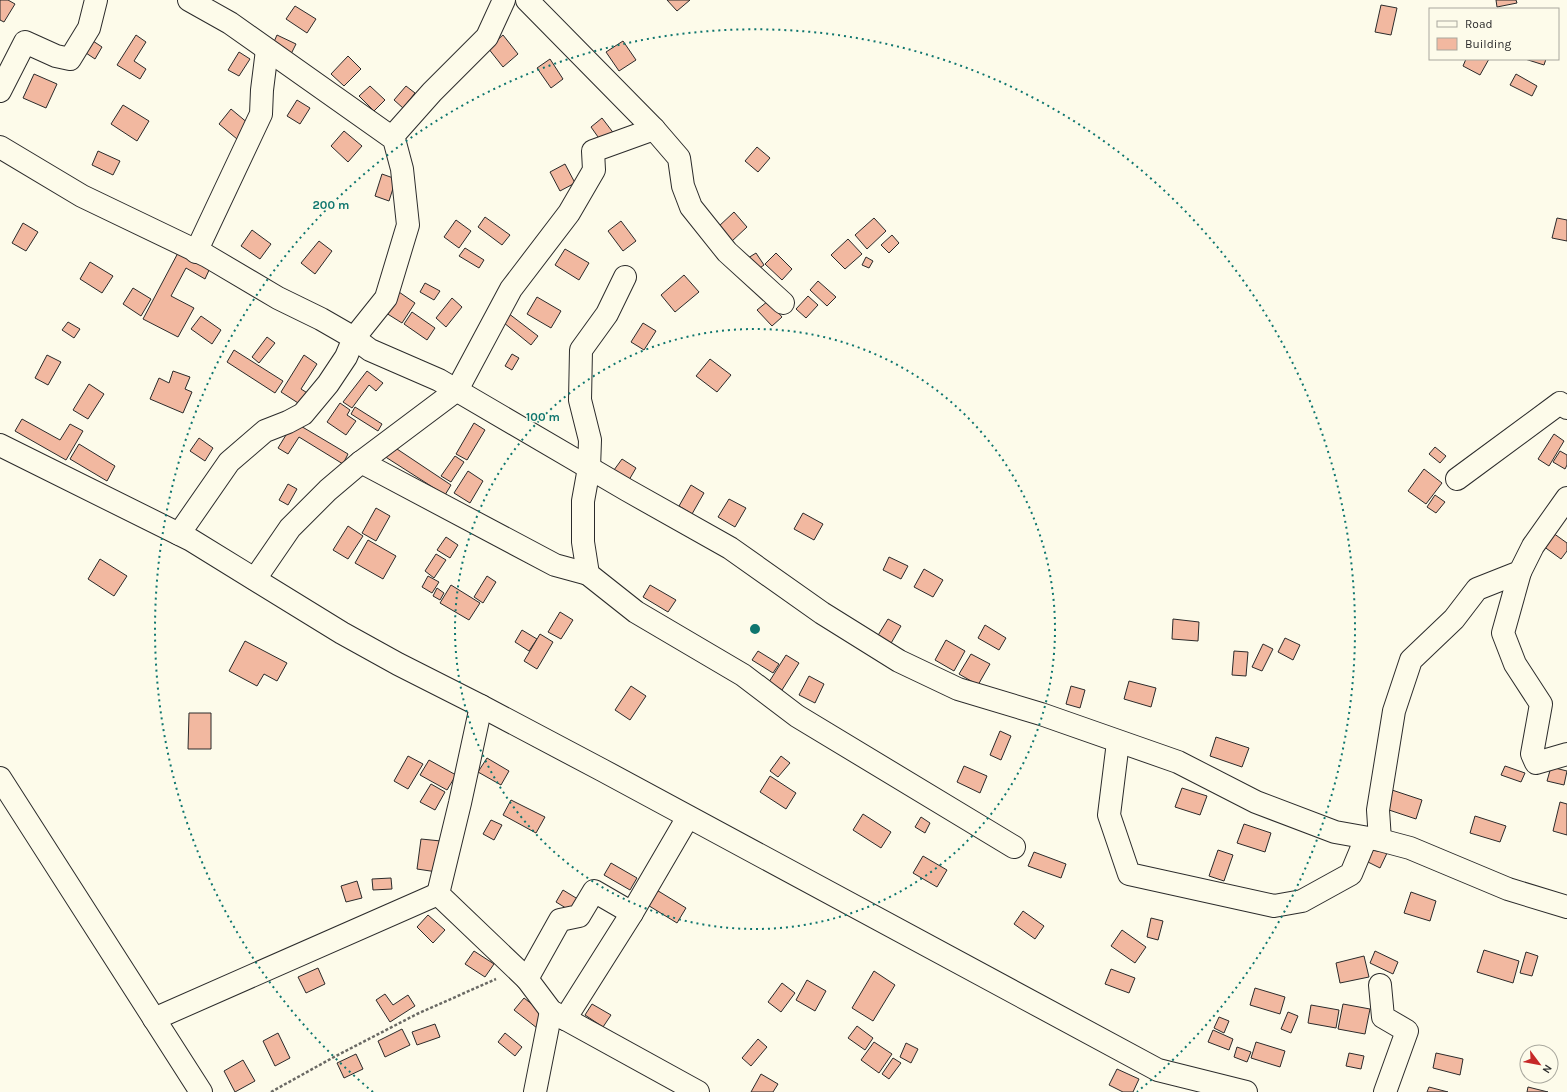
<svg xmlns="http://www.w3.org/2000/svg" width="1567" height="1092" viewBox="0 0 1567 1092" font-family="Karla,sans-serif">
<rect width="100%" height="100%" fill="#fdfbea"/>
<g fill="#f2b8a0" stroke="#2b2b2b">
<path d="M0,0H8L15,4L4,22L0,20Z"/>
<path d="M667,0H690L677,11Z"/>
<path d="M1496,0H1516L1517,3L1497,7Z"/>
<path d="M1381,5L1397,8L1391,35L1375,32Z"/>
<path d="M295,6L316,19L307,33L286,19Z"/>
<path d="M136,35L146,42L134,61L146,69L140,79L117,65Z"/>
<path d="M277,35L296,44L291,54L273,44Z"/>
<path d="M503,35L518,54L503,67L488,48Z"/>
<path d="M87,37L102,47L95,59L80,49Z"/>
<path d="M623,41L636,60L619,71L606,52Z"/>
<path d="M239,52L250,59L239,76L228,70Z"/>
<path d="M348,56L361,69L344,86L331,74Z"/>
<path d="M550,59L563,79L551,88L537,68Z"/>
<path d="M1466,59H1489L1480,75L1463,66Z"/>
<path d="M1525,59H1546L1544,65Z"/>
<path d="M34,74L57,84L46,108L23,98Z"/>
<path d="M1516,74L1537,86L1532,96L1510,85Z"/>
<path d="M370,86L385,100L374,111L359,96Z"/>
<path d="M406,86L415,93L403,108L394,100Z"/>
<path d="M297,100L310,108L300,124L287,116Z"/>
<path d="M123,105L149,121L137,141L111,124Z"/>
<path d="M231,109L249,124L237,139L219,124Z"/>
<path d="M602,118L615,135L603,144L591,127Z"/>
<path d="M344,131L362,146L348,162L331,146Z"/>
<path d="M757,147L770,158L758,172L745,161Z"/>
<path d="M98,151L120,161L113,175L92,165Z"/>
<path d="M565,164L575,183L560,191L550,172Z"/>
<path d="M382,174L396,179L389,201L375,196Z"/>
<path d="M734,212L747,227L731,242L718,227Z"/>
<path d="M485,217L510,235L502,245L478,227Z"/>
<path d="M874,218L886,231L867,249L855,235Z"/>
<path d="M1557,218L1567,220V241L1552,238Z"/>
<path d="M456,220L471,231L459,248L444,237Z"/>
<path d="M621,221L636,241L623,251L608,231Z"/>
<path d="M23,223L38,232L26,251L12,243Z"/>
<path d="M252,230L271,244L260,259L241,246Z"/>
<path d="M892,235L899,243L889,253L881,245Z"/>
<path d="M848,239L862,254L845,269L831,255Z"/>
<path d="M319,241L332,251L315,274L301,263Z"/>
<path d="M465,248L484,260L479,268L459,256Z"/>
<path d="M565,249L589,263L579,280L555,265Z"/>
<path d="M179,251L210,268L205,279L186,268L171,296L194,308L178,337L143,319Z"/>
<path d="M756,253L764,265L757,270L748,258Z"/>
<path d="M776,253L792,269L782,280L765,264Z"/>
<path d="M866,257L873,261L869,268L862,265Z"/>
<path d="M90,262L113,276L102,293L80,279Z"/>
<path d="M684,275L699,292L675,312L661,295Z"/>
<path d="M818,281L836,297L827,306L810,290Z"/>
<path d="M425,283L440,291L434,300L420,292Z"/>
<path d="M133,288L151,299L141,316L123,304Z"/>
<path d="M399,292L415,303L402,323L386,313Z"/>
<path d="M808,296L818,305L806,318L796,309Z"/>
<path d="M537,297L561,311L551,328L527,314Z"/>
<path d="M452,298L462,307L446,327L436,318Z"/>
<path d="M768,301L782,317L772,326L757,310Z"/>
<path d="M504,310L538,336L531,345L498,318Z"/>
<path d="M412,312L435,328L427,340L404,324Z"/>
<path d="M201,316L221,330L212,344L191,329Z"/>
<path d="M68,322L80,329L74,338L62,330Z"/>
<path d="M643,323L656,331L644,350L631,342Z"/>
<path d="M267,337L275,343L259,363L252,357Z"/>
<path d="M234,350L283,381L275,393L227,362Z"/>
<path d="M512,354L519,358L512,370L505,366Z"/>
<path d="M47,355L61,362L48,385L35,378Z"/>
<path d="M304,355L317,364L301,389L317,399L309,410L281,392Z"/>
<path d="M710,359L731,375L717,392L696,376Z"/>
<path d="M173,371L190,377L185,389L192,392L183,413L150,399L159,378L169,383Z"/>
<path d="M367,371L383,383L376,391L369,385L352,408L343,402Z"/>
<path d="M89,384L104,394L88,419L73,410Z"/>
<path d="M340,403L350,410L347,415L356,421L346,435L327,422Z"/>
<path d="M355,407L382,424L378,431L351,414Z"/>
<path d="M22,419L60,440L70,424L83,431L66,460L15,431Z"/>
<path d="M294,422L348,454L343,464L299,437L288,454L278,448Z"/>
<path d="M474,423L485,430L467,460L456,454Z"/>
<path d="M1554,434L1564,441L1549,466L1538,459Z"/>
<path d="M199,438L213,448L205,461L190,451Z"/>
<path d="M79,444L115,466L107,481L70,459Z"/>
<path d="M391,445L451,485L445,495L384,456Z"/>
<path d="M1435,447L1446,456L1440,463L1429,454Z"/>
<path d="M1560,451L1567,455V465L1565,469L1553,462Z"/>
<path d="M455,456L464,462L451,482L441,476Z"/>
<path d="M622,459L636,468L629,480L614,470Z"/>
<path d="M1424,469L1442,483L1426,504L1408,491Z"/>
<path d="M468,471L483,481L470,503L454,493Z"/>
<path d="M288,484L297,489L288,505L279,500Z"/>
<path d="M691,485L704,493L692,514L679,506Z"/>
<path d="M1435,495L1445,502L1436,513L1427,507Z"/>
<path d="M729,499L746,508L735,527L718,517Z"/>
<path d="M376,508L390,516L376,541L362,533Z"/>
<path d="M803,513L823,524L814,540L794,529Z"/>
<path d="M348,526L363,536L348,559L333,550Z"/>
<path d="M1553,533L1567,543V551L1561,559L1543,546Z"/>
<path d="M446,537L458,545L450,558L437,550Z"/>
<path d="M368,540L396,556L383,579L355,563Z"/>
<path d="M436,554L446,560L434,578L425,571Z"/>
<path d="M889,557L908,566L901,579L883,570Z"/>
<path d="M100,559L127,576L114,596L88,579Z"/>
<path d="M924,569L943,580L933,597L914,587Z"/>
<path d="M428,576L439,582L432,593L422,587Z"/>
<path d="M487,576L496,582L483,603L474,597Z"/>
<path d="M451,585L480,603L469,620L440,603Z"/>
<path d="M650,585L676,600L668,612L643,597Z"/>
<path d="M437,588L444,593L440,600L433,596Z"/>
<path d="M560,612L573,620L561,639L548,632Z"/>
<path d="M888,619L901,626L890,645L877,637Z"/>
<path d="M1173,619L1199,622L1198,641L1172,639Z"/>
<path d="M985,625L1006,638L999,650L978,638Z"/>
<path d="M522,630L537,639L529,651L515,642Z"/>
<path d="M540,634L553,642L537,669L524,661Z"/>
<path d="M1285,638L1300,645L1293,660L1278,652Z"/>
<path d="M946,640L965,651L954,671L935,660Z"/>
<path d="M245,641L287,663L277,681L264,674L257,686L229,671Z"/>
<path d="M1263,644L1273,649L1262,671L1252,667Z"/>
<path d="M758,651L779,664L773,673L752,660Z"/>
<path d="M1234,651L1248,652L1246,676L1232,675Z"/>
<path d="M971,654L990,664L978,685L959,674Z"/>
<path d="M786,655L799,663L782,690L769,682Z"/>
<path d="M809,676L824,684L815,703L799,695Z"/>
<path d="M1129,681L1156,688L1151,707L1124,699Z"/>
<path d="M631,686L646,696L630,720L615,710Z"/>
<path d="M1071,686L1085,690L1080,708L1066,704Z"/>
<path d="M189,713H211V749H188Z"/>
<path d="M1000,731L1011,736L1001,760L990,755Z"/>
<path d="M1216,737L1249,748L1242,767L1210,756Z"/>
<path d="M408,756L423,764L408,789L394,781Z"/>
<path d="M781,756L790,763L778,777L770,771Z"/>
<path d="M487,758L509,771L501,785L478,772Z"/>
<path d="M429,760L456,775L447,790L420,775Z"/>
<path d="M964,766L987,776L980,793L957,782Z"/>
<path d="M1505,766L1525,773L1521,782L1501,775Z"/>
<path d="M1551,767L1567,771L1564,785L1547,781Z"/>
<path d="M770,776L796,793L786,809L760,792Z"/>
<path d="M431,784L445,792L435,810L420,802Z"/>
<path d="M1182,788L1207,796L1200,815L1175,807Z"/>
<path d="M1392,790L1422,800L1416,819L1386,809Z"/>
<path d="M511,800L545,817L536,833L503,815Z"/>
<path d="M1560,802L1567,804V835L1553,831Z"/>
<path d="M863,814L891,832L881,848L853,830Z"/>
<path d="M1475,816L1506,826L1500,842L1470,833Z"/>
<path d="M921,817L930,823L925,833L915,827Z"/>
<path d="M491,820L502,825L494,840L483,834Z"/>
<path d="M1244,824L1271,833L1265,852L1237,843Z"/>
<path d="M421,839L441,841L437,872L417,869Z"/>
<path d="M1374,844L1388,851L1380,868L1366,861Z"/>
<path d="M1218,850L1233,855L1224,881L1209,876Z"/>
<path d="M1034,852L1066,864L1061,878L1028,866Z"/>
<path d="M923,856L947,870L937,887L913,873Z"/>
<path d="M611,863L637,878L630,890L604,875Z"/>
<path d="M391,878L392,889L373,890L372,879Z"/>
<path d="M357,881L362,898L346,902L341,886Z"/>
<path d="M655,889L686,908L677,923L646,904Z"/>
<path d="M563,890L581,901L574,913L556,902Z"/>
<path d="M1411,892L1436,901L1430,921L1404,913Z"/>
<path d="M1023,911L1044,926L1035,939L1014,924Z"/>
<path d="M428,915L445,930L433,943L417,927Z"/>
<path d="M1151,918L1163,921L1158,940L1147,937Z"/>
<path d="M1122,930L1146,947L1135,963L1111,946Z"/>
<path d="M1484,950L1519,961L1513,983L1477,972Z"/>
<path d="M474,951L494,964L485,977L465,964Z"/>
<path d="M1375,951L1398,962L1393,974L1370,963Z"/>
<path d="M1526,952L1538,956L1532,976L1520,973Z"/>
<path d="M1364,956L1369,977L1340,983L1336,963Z"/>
<path d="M318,968L325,984L306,993L298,977Z"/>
<path d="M1111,969L1135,978L1129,993L1105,984Z"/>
<path d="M874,971L895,985L873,1021L852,1008Z"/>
<path d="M807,980L826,991L815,1011L796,1000Z"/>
<path d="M782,983L795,993L781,1012L768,1002Z"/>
<path d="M1255,988L1285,997L1280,1014L1250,1005Z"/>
<path d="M385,994L393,1005L408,995L415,1006L390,1022L376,1000Z"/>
<path d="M524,998L546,1015L537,1028L514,1010Z"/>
<path d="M592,1004L611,1015L603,1027L585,1015Z"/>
<path d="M1343,1004L1370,1009L1365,1034L1338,1029Z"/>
<path d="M1311,1005L1339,1010L1336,1028L1308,1023Z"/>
<path d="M1288,1012L1298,1016L1291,1033L1281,1029Z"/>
<path d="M1219,1017L1229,1021L1224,1033L1214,1028Z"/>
<path d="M435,1024L440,1037L417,1045L412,1032Z"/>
<path d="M857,1026L873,1038L865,1050L848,1038Z"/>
<path d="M402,1029L410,1045L385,1057L378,1041Z"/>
<path d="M1213,1030L1233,1039L1229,1050L1208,1042Z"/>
<path d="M278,1033L290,1058L275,1066L263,1041Z"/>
<path d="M505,1033L522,1047L515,1056L498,1042Z"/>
<path d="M758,1039L767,1047L751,1066L742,1058Z"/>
<path d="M874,1042L892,1054L879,1073L861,1060Z"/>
<path d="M1256,1042L1285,1051L1280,1067L1251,1058Z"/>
<path d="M906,1043L918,1049L911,1063L900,1057Z"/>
<path d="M1237,1047L1251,1052L1247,1062L1234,1057Z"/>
<path d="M1349,1053L1364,1056L1361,1069L1346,1066Z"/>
<path d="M1436,1053L1463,1059L1460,1075L1433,1068Z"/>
<path d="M356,1054L363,1069L344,1078L337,1063Z"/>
<path d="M893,1058L901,1063L889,1079L882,1074Z"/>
<path d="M243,1060L255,1081L235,1092L224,1071Z"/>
<path d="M1117,1069L1139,1079L1133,1092H1123L1109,1085Z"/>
<path d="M761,1074L778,1084L773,1092H751Z"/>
<path d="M1429,1087L1448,1092H1427Z"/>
<path d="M1528,1087L1548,1092H1527Z"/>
</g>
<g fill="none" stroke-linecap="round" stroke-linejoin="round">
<g stroke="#2b2b2b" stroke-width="24">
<g id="minor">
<path d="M527,0L654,129L679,158L683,186L691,207L727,252L783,303"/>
<path d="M0,91L25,42L56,56L70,59L89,28L96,0"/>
<path d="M392,137L432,92L487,37L504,0"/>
<path d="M0,147L82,196L207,256L278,298L321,319L354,338L370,350L439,380L627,490L730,548L822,613L899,661L958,689L1041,714L1178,762L1256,802L1335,832L1380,840L1410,848L1508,889L1567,907"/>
<path d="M196,252L261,114L262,90L267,50"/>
<path d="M625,277L607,314L581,350L580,400L590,440L589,468L583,501V542L588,574L636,612L743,675L797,716L1014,847"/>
<path d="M361,462L555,565L588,574"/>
<path d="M1457,479L1560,403L1567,408"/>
<path d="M179,534L229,462L265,431L288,422L303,414L328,384L346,357L354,338L386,298L408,225L402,169L394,139L230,23L189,0"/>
<path d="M1520,572L1503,633L1515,664L1541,704L1532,754L1536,763L1567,754"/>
<path d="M255,579L290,528L328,490L361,462L457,390L511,289L569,213L594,170L593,151L654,129"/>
<path d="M481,706L460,803L438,894L527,979"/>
<path d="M1118,742L1109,815L1129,874L1274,906L1302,901L1351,874L1366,838"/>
<path d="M1380,840L1378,810L1394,711L1411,660L1454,619L1477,589L1520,572L1533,546L1567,498"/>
<path d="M632,913L594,891L579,916L560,920L527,979L551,1011L698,1092"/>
<path d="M1380,985L1383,1017L1407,1031L1385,1092"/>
<path d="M154,1019L438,894"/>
<path d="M565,1019L632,913L688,817"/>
<path d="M535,1092L551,1011"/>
</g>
</g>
<g stroke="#2b2b2b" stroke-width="24">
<path id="major" d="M0,778L201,1092"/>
</g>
<g stroke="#2b2b2b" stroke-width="24">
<path id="highway" d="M0,445L191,540L342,633L398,664L481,706L602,770L1158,1070L1246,1092"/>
</g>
<path stroke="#6a6964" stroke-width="2.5" stroke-dasharray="3 2" stroke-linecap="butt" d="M271,1092L334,1057L417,1014L496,979"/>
<use href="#minor" stroke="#fdfbea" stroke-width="22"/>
<use href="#major" stroke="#fdfbea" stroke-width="22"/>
<use href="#highway" stroke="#fdfbea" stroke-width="22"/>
</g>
<g fill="none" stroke="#0f766e" stroke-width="2" stroke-dasharray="2 4">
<circle cx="755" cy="629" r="300"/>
<path d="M373 1092A600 600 0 1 1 1137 1092"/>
</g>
<circle cx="755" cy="629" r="6" fill="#0f766e" stroke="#fdfbea" stroke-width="2"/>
<g font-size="12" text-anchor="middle" font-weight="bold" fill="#0f766e" stroke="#fdfbea" stroke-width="3" stroke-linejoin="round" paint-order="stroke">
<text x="331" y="209">200 m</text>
<text x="543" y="421">100 m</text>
</g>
<rect x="1429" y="8" width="130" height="52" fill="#fdfbea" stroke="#a9a89e"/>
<rect x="1437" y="21" width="20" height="6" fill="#fdfbea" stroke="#a9a89e"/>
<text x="1465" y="28" font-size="12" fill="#2b2b2b">Road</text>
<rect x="1437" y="38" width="20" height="12" fill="#f2b8a0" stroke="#a9a89e"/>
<text x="1465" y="48" font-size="12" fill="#2b2b2b">Building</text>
<g transform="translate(1539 1064) rotate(122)"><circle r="19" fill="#fdfbea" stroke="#a9a89e"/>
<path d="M0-3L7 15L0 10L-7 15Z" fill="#c62828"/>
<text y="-6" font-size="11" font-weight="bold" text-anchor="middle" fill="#2b2b2b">N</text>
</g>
</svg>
